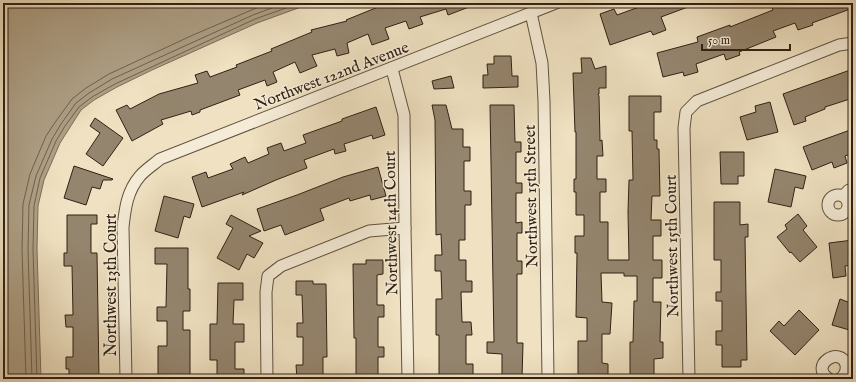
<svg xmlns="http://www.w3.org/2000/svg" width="856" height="382" viewBox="0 0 856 382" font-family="'IM FELL English',serif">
<rect width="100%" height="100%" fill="#efe1c1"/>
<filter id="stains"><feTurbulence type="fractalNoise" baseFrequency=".005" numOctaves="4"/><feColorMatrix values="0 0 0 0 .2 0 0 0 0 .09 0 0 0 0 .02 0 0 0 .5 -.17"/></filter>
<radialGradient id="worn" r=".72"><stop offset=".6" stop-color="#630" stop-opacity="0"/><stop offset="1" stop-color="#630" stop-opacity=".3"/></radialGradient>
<path fill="#aea086" stroke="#7c6d58" d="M3,3H312L257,23L152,70L117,87L94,100L81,110L60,143L44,180L38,206L37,249L41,379H3Z"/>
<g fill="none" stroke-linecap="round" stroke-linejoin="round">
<g stroke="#70604d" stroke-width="1">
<path d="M26,379L22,249L23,204L30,174L46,136L56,121L72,99L86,88L109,74L193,35L268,3"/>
<path d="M32,379L28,249L29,205L36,176L52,139L61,124L76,103L89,93L112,79L253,15L285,3"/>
<path d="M37,379L33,249L34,206L40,178L56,141L65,126L79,107L92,97L115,84L255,19L300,3"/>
</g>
</g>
<g fill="#94856e" stroke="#312114">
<path d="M382,3H477V4L448,15L446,9L420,17L423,24L409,29L406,21L385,28L389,39L372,45L368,34L347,43L349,53L337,56L335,49L312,55L317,66L300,73L295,62L273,72L277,82L267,86L265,80L238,90L240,95L200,110V112L192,115L191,111L161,120L163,124L132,141L116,110L127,105L130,109L159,94L198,83L195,75L207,71L210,77L237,67L236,65L272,51L271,49L312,32L311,30L347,21L346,20L383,5Z"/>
<path d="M641,3H696V4L661,17L666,30L653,35L651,31L610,45L600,14L614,9L617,15L642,6Z"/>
<path d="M778,3H853V8L812,23L813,25L798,30L795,23L773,31L776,37L739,52L740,55L726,60L724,54L696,64L698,72L684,76L683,72L663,77L657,53L698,42L697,37L730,25V27L773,10L771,5Z"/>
<path d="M494,56H511L512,76H518V87L483,88V75H488L487,64H494Z"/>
<path d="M581,58H591L595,69L606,66V88H599V94H598L599,96L600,141L602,140L603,156H597V179H606V192H600V222H608V260H629L628,212L629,180H633L632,131H629V96H661V112H654V140H657V149H659L660,196H652L651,220H661V236H653V260H662V278H653V302H661L660,342H663V358L654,359V375H630V342H633L634,301H637V276H624V273H601L602,302L612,303L610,334H602V363L608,364V376H578V341H587V318L576,317L577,253H575V236H584V215H576V192H574V179H576V132H575L573,73H582Z"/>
<path d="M853,69V98L825,107V109L805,117L806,121L794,125L783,94Z"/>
<path d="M451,76L454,88L434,89L432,81Z"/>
<path d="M770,102L778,132L747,140L740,117L756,112L755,106Z"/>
<path d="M432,105H446L452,129H463V147H470V161H464V191H471V205H465V240H459V260H466V281H472V292H461L462,322H471L472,335H466V364H473V378H439V335H436V299H442L441,271H435V255H442L441,234L436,235L435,120Z"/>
<path d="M490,105H514L515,142H521V152H516V183H522V193H516V223L522,222V233H517V261H522V274H517V343H523L522,378L502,377V354L487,353V342H494Z"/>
<path d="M376,107L385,135L373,139L372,135L344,144L346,151L335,154L334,149L304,160L307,168L276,180L242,195L244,192L202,207L192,177L206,172L208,178L233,169L230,164L245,157L248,163L269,154L267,148L281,143L284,151L306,143L303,135L342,121V119Z"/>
<path d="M95,118L123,138L103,166L86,154L100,133L90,126Z"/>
<path d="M853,129V153L845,156L847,163L834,168L832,162L812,170L803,147Z"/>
<path d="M720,152H744V176H738V184H721Z"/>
<path d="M74,166L113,179L112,180H103L100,189L92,187L86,205L64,198Z"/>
<path d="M378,167L386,196L371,200L370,195L350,201L349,198L320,209L324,220L285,235L281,225L264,231L257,209L297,195L343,177Z"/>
<path d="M775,169L806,176L803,189L795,187L791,207L768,202Z"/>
<path d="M164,196L194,204L190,218L184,216L178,238L155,231Z"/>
<path d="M714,202H740V225L748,224V237H745L747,360H741V367H722V345H716V331H722V301H716V292H721V260H714Z"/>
<path d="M798,214L807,226L803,230L817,247L800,262L791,252L790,253L777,237L787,229L785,225Z"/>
<path d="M67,215H97V224H91V253H97L99,379H69V369H66V357H73V327H66L65,315H73L72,266H64V253H67Z"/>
<path d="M231,215L261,231L249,236L263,243L254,258L247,254L239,270L217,258L233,228L226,224Z"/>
<path d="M853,240V265L845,266L846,276L833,278L829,243Z"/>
<path d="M155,248H188V289H190V311H183V330H190V379H158V346H167V321H157V307H166L167,264H155Z"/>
<path d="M366,260H383V274L377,275V305H384V317H378V347H384V357H378V379H356V338H354L353,264H366Z"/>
<path d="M296,281H313V284H326L327,357H323V379H297L296,365H303V337H297V323H303L302,295H296Z"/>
<path d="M218,283H243V300H234L233,324H244V342H235V369H244V379H217V360H210V324H217Z"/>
<path d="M840,299L853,304V331L832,325Z"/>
<path d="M799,310L819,330L795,355L770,331L779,321L784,326Z"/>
</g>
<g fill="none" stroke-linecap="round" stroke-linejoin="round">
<g stroke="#60513f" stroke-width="13">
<g id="minor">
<path d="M531,13L542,63L544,101L548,379"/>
<path d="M392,69L404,115L405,228L408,379"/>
<circle cx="838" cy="205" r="10"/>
<path d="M843,196L849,190L853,189"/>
<path d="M126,379L123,227C125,209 127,191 140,176C145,170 153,165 160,159L556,3"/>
<path d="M267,379L266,292L268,276L281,266L369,231L405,228"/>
<path d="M689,379L684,128L686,112L697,101L839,45L853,43"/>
<path d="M829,379C808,365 841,345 846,365C847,371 844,376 840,379"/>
</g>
</g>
<use href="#minor" stroke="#f5ecd7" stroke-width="11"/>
</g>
<g text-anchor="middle" stroke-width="3" stroke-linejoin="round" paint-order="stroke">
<g font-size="16" fill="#312114" stroke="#f5ecd7">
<text transform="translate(331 75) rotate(-21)" y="6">Northwest 122nd Avenue</text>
<text transform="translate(530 196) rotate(-91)" y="6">Northwest 15th Street</text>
<text transform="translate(390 223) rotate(-91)" y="6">Northwest 14th Court</text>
<text transform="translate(671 246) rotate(-91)" y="6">Northwest 15th Court</text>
<text transform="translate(110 285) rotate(-90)" y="6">Northwest 13th Court</text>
</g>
</g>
<rect width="856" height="382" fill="none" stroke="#efe1c1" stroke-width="16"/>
<rect x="4" y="4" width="848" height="374" fill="none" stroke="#312114" stroke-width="2"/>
<rect x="8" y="8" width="840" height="366" fill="none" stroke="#312114"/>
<path d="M702 44v6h88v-6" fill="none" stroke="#312114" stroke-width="2"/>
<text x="708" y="44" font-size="12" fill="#312114" stroke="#f5ecd7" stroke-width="3" paint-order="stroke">50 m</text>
<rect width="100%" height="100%" filter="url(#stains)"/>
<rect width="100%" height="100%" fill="url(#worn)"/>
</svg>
